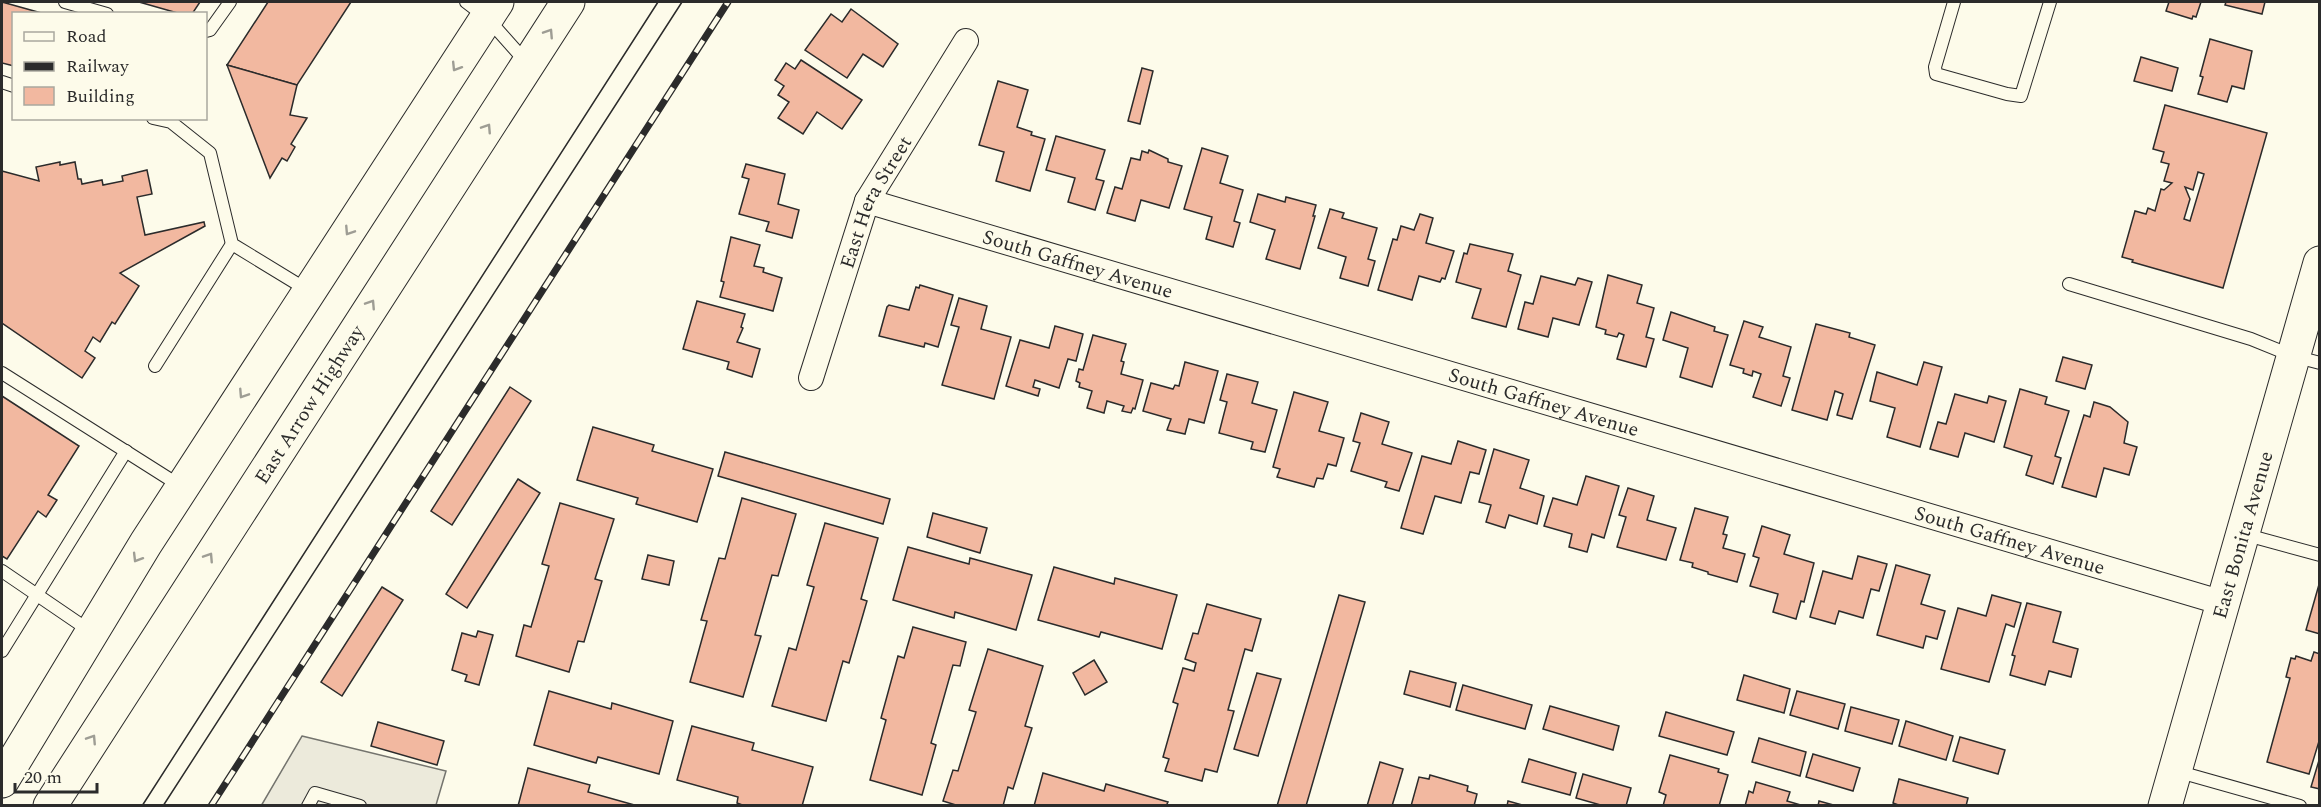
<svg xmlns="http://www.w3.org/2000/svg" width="2321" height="807" viewBox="0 0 2321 807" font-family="Spectral,serif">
<rect width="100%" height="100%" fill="#fdfbea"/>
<path fill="#eceadb" stroke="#74746e" stroke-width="1.5" d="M302,736L446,771L436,805L261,806Z"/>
<g fill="#f2b8a0" stroke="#2b2b2b" stroke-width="1.5" fill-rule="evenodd">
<path d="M2,2L45,14H14V66L2,63Z"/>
<path d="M139,2H200L192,14H181Z"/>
<path d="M268,2H351L297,85L227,65Z"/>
<path d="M2169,2H2201L2196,17L2193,16L2192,19L2166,11Z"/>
<path d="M2226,2H2265L2262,14L2225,5Z"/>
<path d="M851,9L898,44L883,67L863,54L847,78L805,50L831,14L842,22Z"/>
<path d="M2210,39L2252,51L2244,89L2232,86L2227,102L2198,94L2203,77L2200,76Z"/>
<path d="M2141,57L2178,68L2172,91L2134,81Z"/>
<path d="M801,60L862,100L842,129L817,112L803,134L778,118L789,102L778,95L784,86L775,80L786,63L795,69Z"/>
<path d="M227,65L297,85L290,115L307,118L291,144L295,147L287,161L282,158L270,178Z"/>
<path d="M1142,68L1153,71L1140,124L1128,121Z"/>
<path d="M998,81L1028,90L1017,127L1032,132L1031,135L1045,139L1030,191L996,181L1004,152L979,145Z"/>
<path d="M2165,105L2267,133L2223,288L2132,262L2133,260L2122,257L2135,211L2146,214L2148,208L2155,211L2161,189L2164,190L2172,183L2164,181L2169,164L2161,162L2164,152L2153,149ZM2198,172L2204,174L2190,221L2184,219L2190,199L2185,187L2193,190Z"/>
<path d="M1056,136L1105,150L1096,179L1104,181L1095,210L1068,202L1075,178L1046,170Z"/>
<path d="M1202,148L1228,156L1220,183L1243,190L1234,221L1240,223L1233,247L1206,239L1212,217L1184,209Z"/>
<path d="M1149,150L1168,159V162L1182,166L1169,208L1141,200L1135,221L1107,213L1115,187L1122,189L1131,158L1140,160L1142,151L1148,153Z"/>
<path d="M60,162V165L75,162L78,179H81L82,184L102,180L103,185L123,181L122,176L147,170L152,194L137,197L145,235L204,222L205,226L120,273L139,286L115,324L112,322L100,342L93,337L85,351L95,358L82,378L2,323V171L39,181L36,167Z"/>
<path d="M746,164L785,174L778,204L799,210L792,238L766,231L769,222L739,214L749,179L742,177Z"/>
<path d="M1258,194L1285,202L1286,197L1316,205L1313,216H1315L1300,269L1266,259L1275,230L1250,222Z"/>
<path d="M1330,209L1344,213L1342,218L1377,228L1368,259L1375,261L1368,286L1340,278L1346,257L1318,248Z"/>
<path d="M1420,214L1433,218L1426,243L1454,251L1445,279L1442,278L1440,282L1419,276L1412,300L1378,290L1393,239L1397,240L1401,226L1414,230Z"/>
<path d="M731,237L760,245L754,266L764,268L763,272L782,278L773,311L720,297L724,282L721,281Z"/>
<path d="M1470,244L1513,254L1508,271L1521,275L1506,327L1472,318L1481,289L1456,282L1464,253L1467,254Z"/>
<path d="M1608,275L1642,285L1637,303L1654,308L1646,337L1654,339L1646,367L1617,359L1624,335L1619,333L1617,337L1605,334L1606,330L1596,327Z"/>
<path d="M1541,276L1575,285L1578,278L1592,282L1579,325L1553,318L1548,337L1518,329L1525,302L1533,304Z"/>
<path d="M920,285L953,295L938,347L925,343L924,347L879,336L887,307L889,305L909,310L916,287L919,288Z"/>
<path d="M959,298L987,306L981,329L1011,337L994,399L942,385L959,327L951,325Z"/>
<path d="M697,301L745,314L741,327L743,328L737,342L760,349L752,377L727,369L729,362L683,349Z"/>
<path d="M1671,312L1715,327L1714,331L1728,335L1712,387L1680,377L1688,348L1663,340Z"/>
<path d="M1744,321L1763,327L1759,337L1791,347L1783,376L1790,378L1781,406L1753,397L1761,374L1753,371L1752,376L1743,373L1744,369L1730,365Z"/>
<path d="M1816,324L1850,333L1849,337L1875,345L1852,419L1837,415L1843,394L1835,391L1827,420L1792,410Z"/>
<path d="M1055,326L1083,334L1076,361L1068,359L1059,388L1035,380L1033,387L1040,389L1038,396L1006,386L1020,340L1049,348Z"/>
<path d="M1093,335L1126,344L1121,361L1124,362L1121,374L1143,380L1135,409L1133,408L1131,413L1122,411L1124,406L1107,401L1104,413L1087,408L1092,391L1079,387L1080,383L1076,381L1079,369L1083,370Z"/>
<path d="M2063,357L2092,365L2085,389L2056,381Z"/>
<path d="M1185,362L1218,371L1204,423L1189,419L1185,434L1167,430L1171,419L1143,411L1151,383L1173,389L1175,385L1179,386Z"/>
<path d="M1924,362L1942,367L1920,447L1887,437L1895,408L1870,401L1877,372L1917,385Z"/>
<path d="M1227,374L1258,382L1252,403L1277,410L1265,452L1251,449L1253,442L1219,433L1227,402L1220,400Z"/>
<path d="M510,387L531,401L452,525L431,511Z"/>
<path d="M2020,389L2047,397L2045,404L2069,411L2055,456L2061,458L2053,484L2026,475L2032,456L2004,447Z"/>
<path d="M1294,392L1328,402L1319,431L1344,438L1336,466L1328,464L1323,479L1317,478L1314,487L1277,477L1280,469L1273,467Z"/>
<path d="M1955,394L1987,403L1989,396L2006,401L1994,442L1965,433L1958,457L1930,449L1938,422L1946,424Z"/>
<path d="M2,396L79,446L48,495L57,500L46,517L38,511L7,559L2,556Z"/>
<path d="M2094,402L2110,407L2128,422L2124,443L2137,447L2129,475L2104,468L2096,497L2062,487L2084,415L2090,417Z"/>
<path d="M1361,413L1389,422L1382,444L1412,453L1399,491L1385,487L1387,482L1351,471L1360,443L1353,441Z"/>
<path d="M593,427L654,445L652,451L713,469L697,522L636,504L638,498L577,480Z"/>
<path d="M1458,441L1486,450L1479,474L1470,472L1461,503L1435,496L1423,534L1401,528L1422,456L1451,464Z"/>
<path d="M1494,449L1529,460L1520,488L1544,496L1537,524L1509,515L1505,528L1486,522L1491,505L1479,502Z"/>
<path d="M725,452L890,499L883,524L718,476Z"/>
<path d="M1586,476L1619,486L1604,538L1592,534L1587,552L1569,547L1572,534L1544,526L1553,498L1577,505Z"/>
<path d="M518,479L540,493L467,608L446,594Z"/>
<path d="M1628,488L1654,496L1647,520L1676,528L1666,560L1617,547L1626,517L1619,515Z"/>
<path d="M742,498L796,514L778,576L772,575L755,635L761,636L743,697L690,682L707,621L701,620L719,558L725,559Z"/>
<path d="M560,503L614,519L595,579L602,581L584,642L578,641L569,672L516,656L524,625L531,627L549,566L542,564Z"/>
<path d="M1695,508L1728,517L1723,534L1727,535L1723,548L1745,554L1737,582L1708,574V572L1692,567L1693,563L1680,560Z"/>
<path d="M933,513L987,528L980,553L927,537Z"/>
<path d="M825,523L878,538L861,599L867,601L849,663L843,661L826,721L772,706L789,648L796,650L814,587L807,585Z"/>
<path d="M1762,526L1790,535L1784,554L1814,563L1804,602L1801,601L1796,619L1773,612L1778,594L1750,586L1759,558L1753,556Z"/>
<path d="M908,547L969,564L970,558L1032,575L1016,630L955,612L954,618L893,600Z"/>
<path d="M648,555L674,561L669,585L642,579Z"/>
<path d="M1858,556L1887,564L1879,591L1871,589L1863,618L1839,611L1835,624L1810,617L1823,571L1852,579Z"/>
<path d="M1896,565L1930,575L1921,604L1945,611L1937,639L1926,636L1923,648L1877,635Z"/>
<path d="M1054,567L1114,584L1115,578L1177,595L1162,649L1101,632L1099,637L1038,620Z"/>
<path d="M2320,581V634L2306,630Z"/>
<path d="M382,587L403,600L342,696L321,682Z"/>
<path d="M1339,595L1365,602L1306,806H1277Z"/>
<path d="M1992,595L2021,603L2014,627L2006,624L1989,682L1941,669L1958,608L1986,616Z"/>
<path d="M2027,603L2061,612L2053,642L2078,649L2071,677L2049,671L2045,685L2010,675L2015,656L2012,655Z"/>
<path d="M1207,604L1261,619L1252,651L1245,649L1228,710L1234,711L1217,772L1205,769L1202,781L1165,771L1169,759L1163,757L1178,704L1173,702L1183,668L1194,671L1196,663L1185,659L1193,633L1198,634Z"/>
<path d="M913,627L966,642L960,666L953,665L931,743L936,745L922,795L870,780L886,720L881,718L898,656L904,658Z"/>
<path d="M478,631L493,635L479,685L465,681L467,675L452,670L462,633L476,637Z"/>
<path d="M988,649L1043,666L1025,726L1032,728L1013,789L1008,787L1003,806H959L943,801L953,770L958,771L976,712L969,710Z"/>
<path d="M2314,652L2320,654V738L2309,774L2267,762L2290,678L2286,677L2291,658L2295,659L2296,656L2311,661Z"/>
<path d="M1094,660L1107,682L1085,695L1073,673Z"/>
<path d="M1410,671L1456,683L1450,707L1404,694Z"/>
<path d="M1257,673L1281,679L1258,756L1234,749Z"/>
<path d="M1744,675L1790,689L1784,713L1737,700Z"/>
<path d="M1463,685L1532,705L1525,729L1456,710Z"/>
<path d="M549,691L611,709L612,703L673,721L659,774L598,757L596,763L534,745Z"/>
<path d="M1797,691L1845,704L1838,729L1790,715Z"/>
<path d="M1550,706L1619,726L1613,750L1543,729Z"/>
<path d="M1851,707L1899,720L1892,744L1845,731Z"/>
<path d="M1666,712L1734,732L1727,755L1659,736Z"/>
<path d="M1906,721L1953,736L1946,760L1899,746Z"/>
<path d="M378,722L444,741L437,765L371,746Z"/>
<path d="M692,726L754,743L752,750L813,767L802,806H745L737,803L738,797L677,780Z"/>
<path d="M1960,737L2005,750L1998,774L1953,761Z"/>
<path d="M1759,738L1806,752L1800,776L1752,762Z"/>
<path d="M1813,754L1860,768L1853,791L1806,777Z"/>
<path d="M1670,755L1719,769L1718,772L1728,775L1719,806H1663L1666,795L1659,792Z"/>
<path d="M2320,757V789L2311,787Z"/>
<path d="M1529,759L1576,773L1570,795L1522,782Z"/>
<path d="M1380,762L1403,769L1392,806H1367Z"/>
<path d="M528,768L590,785L588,792L638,806H518Z"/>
<path d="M1043,773L1104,791L1106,784L1168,802L1166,806H1034Z"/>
<path d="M1583,774L1631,788L1626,806H1604L1576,798Z"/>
<path d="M1430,775L1468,786L1467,791L1477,794L1474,806H1411L1419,777L1429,779Z"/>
<path d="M1899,779L1968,798L1966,806H1901L1893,803Z"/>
<path d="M1756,782L1790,792L1787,801L1804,806H1745L1749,791L1753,793Z"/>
<path d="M1508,801L1526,806H1507Z"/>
<path d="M1819,801L1837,806H1818Z"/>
</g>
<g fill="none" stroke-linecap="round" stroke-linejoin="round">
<g stroke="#2b2b2b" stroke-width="14">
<g id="lane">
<path d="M65,2L107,14"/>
<path d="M466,2L487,18L527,63"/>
<path d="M1954,2L1935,67L1936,74L2007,94L2021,96L2050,2"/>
<path d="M206,31L210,30L230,2"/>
<path d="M2,82L14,86"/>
<path d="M153,118L171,122L210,153L232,244L309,291"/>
<path d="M2069,284L2251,339L2293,356L2320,363"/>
<path d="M155,366L232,244"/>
<path d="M2,373L182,487"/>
<path d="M2243,534L2320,555"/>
<path d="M2,571L90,631"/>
<path d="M2,651L126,451"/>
<path d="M2176,771L2300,806"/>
<path d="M308,806L315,793L360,806"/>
</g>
</g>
<g stroke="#2b2b2b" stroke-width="26">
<g id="street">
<path id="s1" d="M867,201L2223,603"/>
<path id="s2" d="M811,378L867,201L966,41"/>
</g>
</g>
<g stroke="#2b2b2b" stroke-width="35">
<g id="secondary">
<path id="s3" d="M2165,806L2320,263"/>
</g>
</g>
<g stroke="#2b2b2b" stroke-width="35">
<g id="primary">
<path d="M2,781L146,543L497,2"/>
<path id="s4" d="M50,806L568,2"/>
</g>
</g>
<use href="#lane" stroke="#fdfbea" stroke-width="12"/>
<use href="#street" stroke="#fdfbea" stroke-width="24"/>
<use href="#secondary" stroke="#fdfbea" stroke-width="33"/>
<use href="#primary" stroke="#fdfbea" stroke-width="33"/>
<g stroke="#2b2b2b" stroke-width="1.5">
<path d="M142,806L658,2"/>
<path d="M163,806L682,2"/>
</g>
<g stroke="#2b2b2b" stroke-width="7">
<path id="rail" d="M211,806L728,2"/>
</g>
<use href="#rail" stroke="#fdfbea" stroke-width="4.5" stroke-dasharray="14" stroke-linecap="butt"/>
</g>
<defs><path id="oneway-chevron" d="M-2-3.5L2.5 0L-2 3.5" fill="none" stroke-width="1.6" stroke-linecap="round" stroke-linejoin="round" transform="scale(1.5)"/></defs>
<g stroke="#9e9d94">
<use href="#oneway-chevron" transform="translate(549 33) rotate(-57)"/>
<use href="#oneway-chevron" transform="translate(456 67) rotate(122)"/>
<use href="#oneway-chevron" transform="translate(487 128) rotate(-57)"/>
<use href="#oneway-chevron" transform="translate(349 231) rotate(123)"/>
<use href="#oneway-chevron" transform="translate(371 304) rotate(-57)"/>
<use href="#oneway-chevron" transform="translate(243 394) rotate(123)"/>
<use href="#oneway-chevron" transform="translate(209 557) rotate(-57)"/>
<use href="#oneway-chevron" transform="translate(137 558) rotate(121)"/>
<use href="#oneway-chevron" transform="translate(92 739) rotate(-57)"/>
</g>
<g text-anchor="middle" stroke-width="4.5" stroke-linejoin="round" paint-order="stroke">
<g font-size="20" fill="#2b2b2b" stroke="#fdfbea">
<text dy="7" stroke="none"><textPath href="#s2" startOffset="188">East Hera Street</textPath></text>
<text dy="7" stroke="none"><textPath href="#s1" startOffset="220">South Gaffney Avenue</textPath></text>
<text dy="7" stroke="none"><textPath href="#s1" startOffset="706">South Gaffney Avenue</textPath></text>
<text dy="7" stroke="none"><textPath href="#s4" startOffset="478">East Arrow Highway</textPath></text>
<text dy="7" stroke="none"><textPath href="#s3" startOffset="282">East Bonita Avenue</textPath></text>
<text dy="7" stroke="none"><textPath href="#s1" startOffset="1192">South Gaffney Avenue</textPath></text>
</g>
</g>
<rect width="2321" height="807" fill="none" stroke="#2b2b2b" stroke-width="6"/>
<rect x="12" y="12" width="195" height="108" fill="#fdfbea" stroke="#a9a89e" stroke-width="1.5"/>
<rect x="24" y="32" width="30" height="9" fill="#fdfbea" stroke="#a9a89e" stroke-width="1.5"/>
<text x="66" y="42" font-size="18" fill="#2b2b2b">Road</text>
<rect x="24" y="62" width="30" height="9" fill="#2b2b2b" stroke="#a9a89e" stroke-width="1.5"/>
<text x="66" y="72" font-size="18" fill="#2b2b2b">Railway</text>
<rect x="24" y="87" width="30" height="18" fill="#f2b8a0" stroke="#a9a89e" stroke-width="1.5"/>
<text x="66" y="102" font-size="18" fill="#2b2b2b">Building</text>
<path d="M15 783v9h82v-9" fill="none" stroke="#2b2b2b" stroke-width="3"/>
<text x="24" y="783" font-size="18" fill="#2b2b2b" stroke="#fdfbea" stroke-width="4.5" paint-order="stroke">20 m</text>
</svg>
